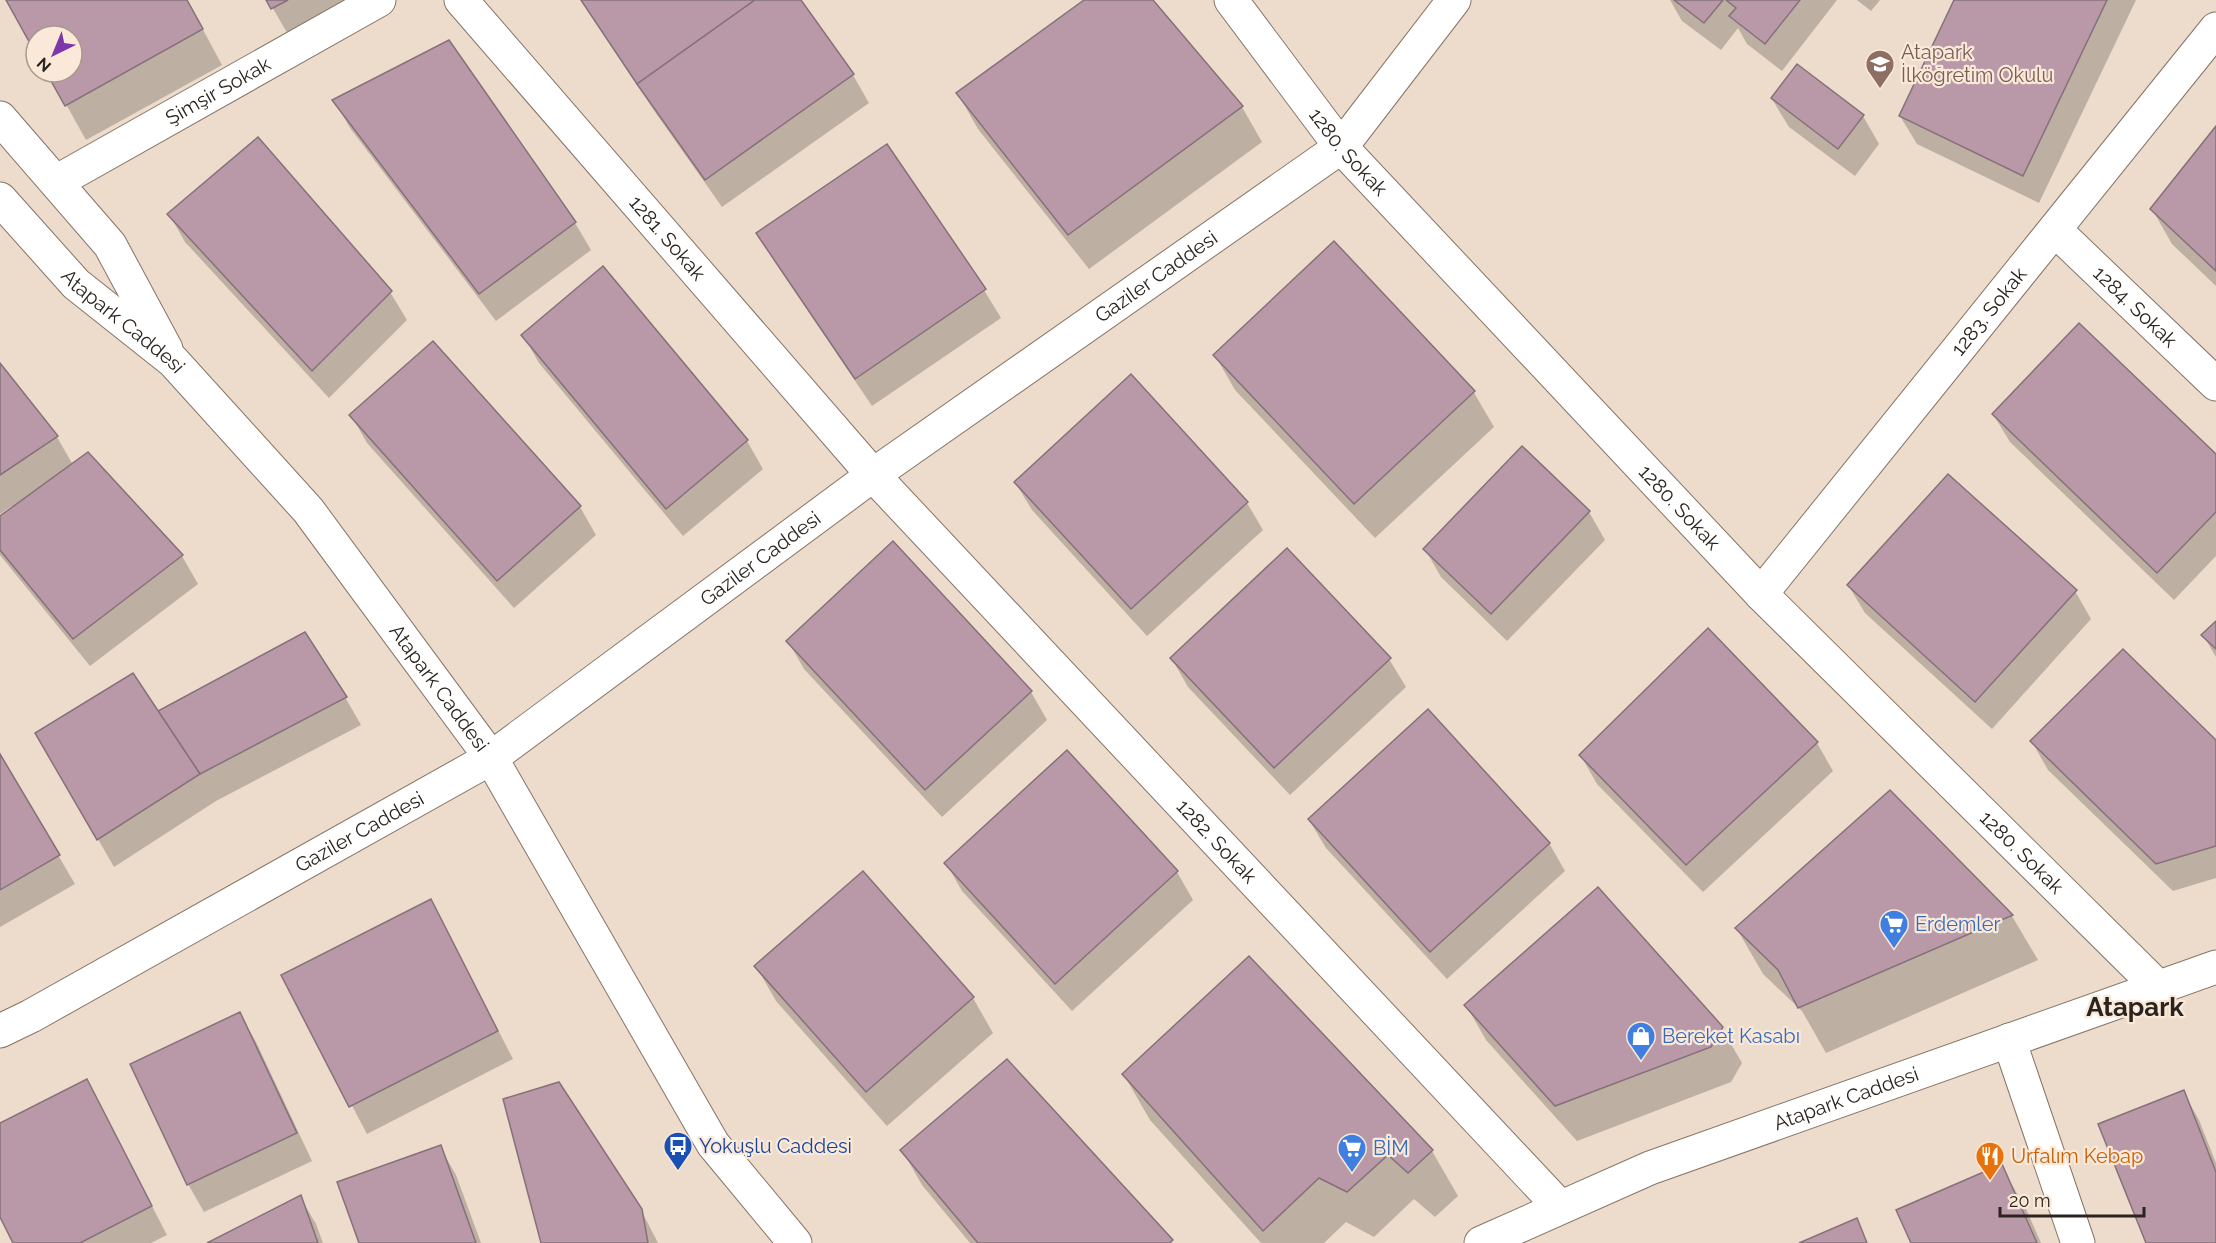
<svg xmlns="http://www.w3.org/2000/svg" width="2216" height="1243" viewBox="0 0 2216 1243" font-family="Raleway,sans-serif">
<rect width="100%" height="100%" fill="#eddbcb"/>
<g fill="#0003">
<path d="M8,0H187L222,65L86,140L48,72H72V36H36V51Z"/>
<path d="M268,0H356L289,36Z"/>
<path d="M580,0H799L853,75L869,103L722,207L655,112Z"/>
<path d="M1087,0H1151L1242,107L1262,142L1089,269L978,129L958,94Z"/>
<path d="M1670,0H1837L1782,71L1747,44L1738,28L1721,50L1682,21Z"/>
<path d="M1857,0H1880L1871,11Z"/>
<path d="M1956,0H2136L2039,203L1917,144L1900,116Z"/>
<path d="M1772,99L1863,116L1879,144L1855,176L1789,127Z"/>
<path d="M334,100L575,223L591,250L496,321L350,128Z"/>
<path d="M2216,129V286L2172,244L2152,209Z"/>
<path d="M169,214L390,292L407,320L329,398L185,242Z"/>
<path d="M758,233L984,290L1001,318L872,406L774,261Z"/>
<path d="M603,268L747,441L763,469L683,536L539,363L523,335Z"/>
<path d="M433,343L580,507L596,535L514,608L367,443L351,415Z"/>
<path d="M1215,355L1473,391L1494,427L1375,538L1235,390Z"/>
<path d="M0,365L57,437L73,465L182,556L198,584L90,666L0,555V518L13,508L12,506L0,514Z"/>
<path d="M1993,414L2216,456V556L2174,600L2010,442Z"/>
<path d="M1015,482L1247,503L1263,530L1147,636L1032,510Z"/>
<path d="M1589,512L1605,540L1507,641L1441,577L1425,549Z"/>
<path d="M1848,585L2075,591L2091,619L1992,729L1865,613Z"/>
<path d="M2216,623V657L2203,635Z"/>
<path d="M1708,630L1817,743L1833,771L1703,892L1597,784L1581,756Z"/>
<path d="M788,641L1031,692L1047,720L942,817L804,669Z"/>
<path d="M1172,659H1389L1406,687L1290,795L1188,687Z"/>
<path d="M345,697L361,725L216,801L114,867L37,733L158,713Z"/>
<path d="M2032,742L2216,743V878L2173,891L2048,770Z"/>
<path d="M1067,752L1177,872L1193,900L1072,1011L962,891L946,863Z"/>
<path d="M0,757L75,884L0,927Z"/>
<path d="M1890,792L2012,916L2038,960L1826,1053L1802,1011L1763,974L1737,929Z"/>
<path d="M1309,820L1549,843L1565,871L1447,979L1326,848Z"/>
<path d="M446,929L513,1059L367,1134L283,975Z"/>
<path d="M1249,958L1432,1151L1458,1196L1435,1217L1414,1199L1374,1237L1346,1222L1324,1243H1261L1150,1120L1124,1075Z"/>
<path d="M756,966L973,998L993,1033L887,1126L776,1001Z"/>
<path d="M1466,1005L1721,1027L1742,1063L1731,1082L1577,1141L1486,1040Z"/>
<path d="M240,1014L256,1042L312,1161L204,1212L188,1184Z"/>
<path d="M87,1081L167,1235L151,1243H15L0,1214V1124Z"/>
<path d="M2183,1092L2199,1120L2216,1163V1243H2147Z"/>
<path d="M440,1147L456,1175L481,1243H360Z"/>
<path d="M902,1150L1171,1241L1173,1243H970L922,1185Z"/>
<path d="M2001,1166L2027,1211L2041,1243H1912Z"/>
<path d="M300,1197L316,1224L323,1243H211Z"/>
<path d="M641,1210L658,1243H542Z"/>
</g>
<g fill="#b999a8" stroke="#85717a" stroke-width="1.5">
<path d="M6,0H187L203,29L65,106L46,72H72V36H36V54Z"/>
<path d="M266,0H288L271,9Z"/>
<path d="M581,0H755L637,84Z"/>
<path d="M755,0H801L854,74L705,180L637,84Z"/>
<path d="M1084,0H1153L1243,106L1068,235L956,93Z"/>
<path d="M1674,0H1723L1704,23Z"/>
<path d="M1726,0H1800L1765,44L1729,16L1736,8Z"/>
<path d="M1954,0H2107L2023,176L1899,116Z"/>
<path d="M449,40L576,222L479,294L332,100Z"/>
<path d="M1797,64L1864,115L1838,149L1771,98Z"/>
<path d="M2216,126V271L2150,209Z"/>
<path d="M258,137L392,291L312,371L167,214Z"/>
<path d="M887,144L986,289L855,379L756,233Z"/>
<path d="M1334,241L1475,391L1354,504L1213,355Z"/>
<path d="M603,266L748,440L666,509L521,335Z"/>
<path d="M2079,323L2216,454V512L2157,573L1992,414Z"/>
<path d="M433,341L581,506L497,581L349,415Z"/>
<path d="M0,363L58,436L0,475Z"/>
<path d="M1131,374L1248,502L1131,609L1014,482Z"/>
<path d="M1522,446L1590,511L1491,614L1423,549Z"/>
<path d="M88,452L183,555L73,639L0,550V516Z"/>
<path d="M1948,474L2077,590L1975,702L1847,585Z"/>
<path d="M893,541L1032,691L925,790L786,641Z"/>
<path d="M1287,548L1391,658L1274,768L1170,658Z"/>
<path d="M2216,621V649L2201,635Z"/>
<path d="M1708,628L1818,742L1686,865L1579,755Z"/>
<path d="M305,632L347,697L200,774L158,711Z"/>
<path d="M2123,649L2216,740V846L2156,864L2030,741Z"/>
<path d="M133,673L200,774L97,840L35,733Z"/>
<path d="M1428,709L1550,843L1430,952L1308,819Z"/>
<path d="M1067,750L1178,871L1055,984L944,863Z"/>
<path d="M0,754L60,855L0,890Z"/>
<path d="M1890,790L2013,915L1798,1008L1778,970L1735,928Z"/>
<path d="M863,871L974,997L866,1092L754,966Z"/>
<path d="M1598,887L1723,1027L1711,1047L1555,1106L1464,1005Z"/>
<path d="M431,899L498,1031L349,1107L281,975Z"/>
<path d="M1249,956L1433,1150L1408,1173L1388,1155L1347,1192L1319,1178L1263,1231L1122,1074Z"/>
<path d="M240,1012L297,1133L187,1185L130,1064Z"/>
<path d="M1007,1059L1173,1240L1169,1243H978L900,1150Z"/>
<path d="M87,1079L152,1206L80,1243H13L0,1217V1123Z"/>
<path d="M559,1082L642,1209L648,1243H541L503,1099Z"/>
<path d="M2184,1090L2216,1172V1243H2146L2098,1124Z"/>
<path d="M441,1145L476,1243H359L337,1182Z"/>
<path d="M2002,1164L2037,1243H1911L1896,1210Z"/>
<path d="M301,1195L318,1243H207Z"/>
<path d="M1857,1218L1867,1243H1799Z"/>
</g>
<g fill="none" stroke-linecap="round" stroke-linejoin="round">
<g stroke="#857567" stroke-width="35">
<g id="street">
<path id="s1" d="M461,0L873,475L1560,1207"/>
<path id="s2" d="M1231,0L1341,147L1761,594L2159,988"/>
<path id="s3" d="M56,182L379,0"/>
<path id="s4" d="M2055,230L2216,384"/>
<path id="s5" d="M1761,594L2216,29"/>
<path id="s6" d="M0,1031L31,1016L491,758L873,475L1341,147L1454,0"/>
<path d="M2009,1040L2078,1243"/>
</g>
</g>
<g stroke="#857567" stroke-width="35">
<g id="secondary">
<path d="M0,118L110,245L166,349"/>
<path id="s7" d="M0,199L76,284L173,361L308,510L491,758L713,1144L795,1243"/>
<path id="s8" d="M1481,1243L1650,1168L2216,967"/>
</g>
</g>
<use href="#street" stroke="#fff" stroke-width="33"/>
<use href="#secondary" stroke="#fff" stroke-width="33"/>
</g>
<defs>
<g id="school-pin" transform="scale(1.5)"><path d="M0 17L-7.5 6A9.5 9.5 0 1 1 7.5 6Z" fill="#8d6e63" stroke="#fae8d8"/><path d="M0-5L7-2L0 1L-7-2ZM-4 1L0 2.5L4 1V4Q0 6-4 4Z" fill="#fff"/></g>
<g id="supermarket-pin" transform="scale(1.5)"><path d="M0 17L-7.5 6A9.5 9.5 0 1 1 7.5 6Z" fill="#3f7fe0" stroke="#fae8d8"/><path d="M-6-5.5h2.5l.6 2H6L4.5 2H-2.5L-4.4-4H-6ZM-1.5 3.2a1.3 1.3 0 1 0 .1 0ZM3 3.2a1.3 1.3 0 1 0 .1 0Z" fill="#fff"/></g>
<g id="shop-pin" transform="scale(1.5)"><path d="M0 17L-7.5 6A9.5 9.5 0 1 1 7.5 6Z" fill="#3f7fe0" stroke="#fae8d8"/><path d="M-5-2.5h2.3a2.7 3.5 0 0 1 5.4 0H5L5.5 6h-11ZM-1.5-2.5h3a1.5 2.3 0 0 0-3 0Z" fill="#fff"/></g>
<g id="bus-pin" transform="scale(1.5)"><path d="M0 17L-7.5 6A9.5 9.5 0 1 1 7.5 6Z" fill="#1a4fb4" stroke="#fae8d8"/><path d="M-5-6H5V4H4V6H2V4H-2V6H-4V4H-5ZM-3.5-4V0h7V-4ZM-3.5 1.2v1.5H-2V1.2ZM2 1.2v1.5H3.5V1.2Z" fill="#fff"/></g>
<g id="restaurant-pin" transform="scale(1.5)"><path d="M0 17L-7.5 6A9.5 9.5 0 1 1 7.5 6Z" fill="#e8710a" stroke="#fae8d8"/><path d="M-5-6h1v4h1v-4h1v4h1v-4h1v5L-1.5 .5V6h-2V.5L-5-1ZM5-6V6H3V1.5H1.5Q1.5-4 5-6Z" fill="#fff"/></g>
</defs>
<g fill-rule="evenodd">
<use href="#school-pin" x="1880" y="64"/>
<use href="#supermarket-pin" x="1894" y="924"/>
<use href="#shop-pin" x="1641" y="1036"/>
<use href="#bus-pin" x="678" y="1146"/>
<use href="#supermarket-pin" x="1352" y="1148"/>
<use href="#restaurant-pin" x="1990" y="1156"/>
</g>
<g text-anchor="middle" stroke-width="4.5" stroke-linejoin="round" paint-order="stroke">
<g font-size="20" fill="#785e54" stroke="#fae8d8" text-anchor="start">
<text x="1901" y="59">Atapark<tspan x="1901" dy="23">İlköğretim Okulu</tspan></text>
</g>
<g font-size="20" fill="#2b241e" stroke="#fae8d8">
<text dy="7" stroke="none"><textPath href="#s3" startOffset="186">Şimşir Sokak</textPath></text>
<text dy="7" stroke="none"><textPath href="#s2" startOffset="192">1280. Sokak</textPath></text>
<text dy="7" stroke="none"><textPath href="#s1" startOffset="315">1281. Sokak</textPath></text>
<text dy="7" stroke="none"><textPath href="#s6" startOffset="1383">Gaziler Caddesi</textPath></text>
<text dy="7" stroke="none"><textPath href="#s4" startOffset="111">1284. Sokak</textPath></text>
<text dy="7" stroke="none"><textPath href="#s5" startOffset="363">1283. Sokak</textPath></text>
<text dy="7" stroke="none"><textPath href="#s7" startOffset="174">Atapark Caddesi</textPath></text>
<text dy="7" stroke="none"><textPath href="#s2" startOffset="678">1280. Sokak</textPath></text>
<text dy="7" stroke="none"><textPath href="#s6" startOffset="897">Gaziler Caddesi</textPath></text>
<text dy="7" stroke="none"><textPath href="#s7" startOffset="660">Atapark Caddesi</textPath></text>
<text dy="7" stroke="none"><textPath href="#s6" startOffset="411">Gaziler Caddesi</textPath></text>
<text dy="7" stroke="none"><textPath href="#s1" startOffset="1131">1282. Sokak</textPath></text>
<text dy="7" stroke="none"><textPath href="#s2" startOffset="1164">1280. Sokak</textPath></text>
<text dy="7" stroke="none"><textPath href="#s8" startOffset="393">Atapark Caddesi</textPath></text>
</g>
<g font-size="20" fill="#366cbe" stroke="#fae8d8" text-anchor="start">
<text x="1915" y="931">Erdemler</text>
<text x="1662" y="1043">Bereket Kasabı</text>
<text x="1373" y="1155">BİM</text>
</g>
<g font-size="20" fill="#164399" stroke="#fae8d8" text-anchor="start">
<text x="699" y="1153">Yokuşlu Caddesi</text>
</g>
<g font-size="20" fill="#c56008" stroke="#fae8d8" text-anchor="start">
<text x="2011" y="1163">Urfalım Kebap</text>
</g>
<g font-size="26" font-weight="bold" fill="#2b241e" stroke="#fae8d8">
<text x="2135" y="1016">Atapark</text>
</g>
</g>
<g transform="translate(54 54) rotate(223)"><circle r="28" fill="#fae8d8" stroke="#a79a8e" stroke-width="1.5"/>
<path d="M0-4.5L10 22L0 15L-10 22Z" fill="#7c38ab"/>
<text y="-9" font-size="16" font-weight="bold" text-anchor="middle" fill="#2b241e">N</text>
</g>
<path d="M2000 1207v9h144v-9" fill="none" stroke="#2b241e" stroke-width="3"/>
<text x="2009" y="1207" font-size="18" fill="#2b241e" stroke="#fae8d8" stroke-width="4.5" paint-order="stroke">20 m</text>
</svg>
